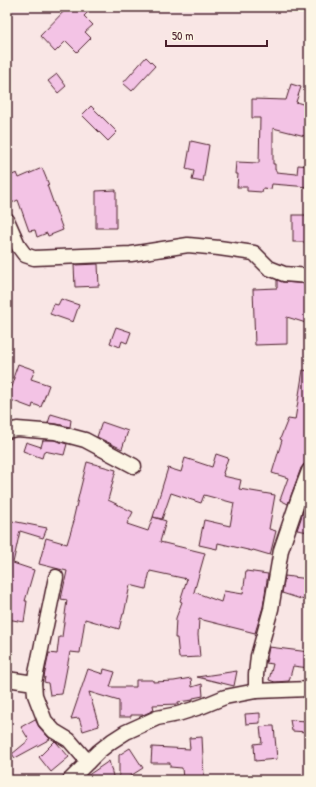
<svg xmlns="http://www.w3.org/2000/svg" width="316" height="787" viewBox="0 0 316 787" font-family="'Patrick Hand',sans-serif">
<rect width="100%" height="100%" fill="#f9e6e5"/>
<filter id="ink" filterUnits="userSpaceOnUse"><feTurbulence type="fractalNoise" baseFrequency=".025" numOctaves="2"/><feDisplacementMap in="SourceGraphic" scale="8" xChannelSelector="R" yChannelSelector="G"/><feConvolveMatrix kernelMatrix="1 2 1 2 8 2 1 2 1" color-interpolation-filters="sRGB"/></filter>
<g filter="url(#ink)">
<g fill="#f3c3e5" stroke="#4a1f2b">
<path d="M68,7H93L84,16L93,25L85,32L91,38L77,52L66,41L55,52L40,36Z"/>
<path d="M146,57L155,66L132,91L123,83Z"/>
<path d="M57,74L66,86L58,93L48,81Z"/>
<path d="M291,84L301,87L296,102L309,106V137L273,128V164H275V170H276V172L297,174L298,165L309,166V187L272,184L271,189L263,188L262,192L247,191V187H237L238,174H235L236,162L259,163L260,118H252V99L286,100Z"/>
<path d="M91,106L117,132L108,141L82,115Z"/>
<path d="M191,141L209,145L203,182L192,180L194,171L186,169Z"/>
<path d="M42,168L49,185H47L63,230L48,236L47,233L37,237L35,230L29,231L18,200L9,204L7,198V177L17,173L19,178Z"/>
<path d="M116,190V228H96V191Z"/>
<rect x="293" y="215" width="16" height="27"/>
<path d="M98,264L99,286L75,287L74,265Z"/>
<path d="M277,280L283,282L309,284V324L287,317V344L255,345L253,289L277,288Z"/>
<path d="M61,299L79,305L73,322L50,314L54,304L58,305Z"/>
<path d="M116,327L131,332L127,343L122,341L120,347L110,343Z"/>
<path d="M18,364L35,370L31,379L49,385L41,407L33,404L32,408L8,399L15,378H13Z"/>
<path d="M303,370L309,371V463L304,464L301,468L288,504L280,500L288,478L272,473L282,440L280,439L288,419L295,420Z"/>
<path d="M51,414L71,420L70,427L57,424L48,423Z"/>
<path d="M102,422L128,431L122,449L97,437Z"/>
<path d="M43,440H54L67,444L64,455L44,451L42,458L23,451L26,442L41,447Z"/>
<path d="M216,454L228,458L223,473L224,474L223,476L241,480L239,489L275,495L269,529L276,531L270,555L253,550L252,551L218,543L217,549L199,545L204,520L230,526L234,503L204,495L201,503L171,493L162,519L153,517L168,468L181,472L185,458L212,467Z"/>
<path d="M87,462L116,470L108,500L133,512L127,524L148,531L153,517L166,521L160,542L205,553L194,592L221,602L224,591L243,594L246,571L268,574L263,607L255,633L199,619L198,635L200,657L179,658L177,638H175L176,618L182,602L180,601L187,579L150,571L146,589L130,585L124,614H123L119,629L85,619L80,653L70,652L62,694L50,695L48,683L44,682L45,677H44L49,653L57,654L59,637H62L67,600L61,599L67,571L39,564L46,538L67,544L74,521L73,520L80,490Z"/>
<path d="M309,495V532L297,530Z"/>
<path d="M7,520L47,528L43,538L20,531L13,563L34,570L25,601H27L24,622L7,619Z"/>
<path d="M285,576L309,579V584L304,600L282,593Z"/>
<path d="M269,647L309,652V668L293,666L289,681L275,682L269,680L273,664L266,663Z"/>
<path d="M88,669L103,674L104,669L115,672L110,687H136V680H153V682L174,681L191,678L192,687L202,684L203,696L193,698V700L178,702V704L153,705L154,710L143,715H131V717H119V701L89,692L99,726L83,731L79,718L71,719Z"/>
<path d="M237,671L234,686L197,677Z"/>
<path d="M260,713V723L246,724L245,714Z"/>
<path d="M35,719L39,727L50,739L15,758L12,754L29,740L21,727Z"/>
<path d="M290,720L308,721L307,732L292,731Z"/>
<path d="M269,726H274L277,759L255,761L254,744L262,743L260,727Z"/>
<path d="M202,737L204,777L183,779L182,768L170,767V763H151L152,747L190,749L189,738Z"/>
<path d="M55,741L57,743L69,757L51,772L39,757Z"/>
<path d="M130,748L143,768L124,780H119V755Z"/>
<path d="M109,761L114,780H82L84,778Z"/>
</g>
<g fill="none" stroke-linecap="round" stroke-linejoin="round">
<g stroke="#4a1f2b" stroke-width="17">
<g id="street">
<path d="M7,220L19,247L25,255L34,258L131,254L188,245L219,248L254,253L269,268L284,274L309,276"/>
<path d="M7,431L17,429L55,432L85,440L134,466"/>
<path d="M7,679L34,683L35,695L45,721L54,731L69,740L88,762"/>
<path d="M34,683L56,577"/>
<path d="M256,691V675L258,656L271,609L281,550L299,497L309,471"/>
<path d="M70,780L98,752L112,741L126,732L157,718L178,714L203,706L225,697L256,691L309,689"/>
</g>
</g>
<use href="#street" stroke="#fcf5e5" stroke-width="14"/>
</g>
</g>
<rect width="316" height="787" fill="none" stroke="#fcf5e5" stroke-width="24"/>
<rect x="12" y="12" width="292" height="763" fill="none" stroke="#4a1f2b" stroke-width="1.5" filter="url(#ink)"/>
<path d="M166 40v6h101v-6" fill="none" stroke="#4a1f2b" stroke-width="2"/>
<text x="172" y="40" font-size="12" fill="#4a1f2b" stroke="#fcf5e5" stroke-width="3" paint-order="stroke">50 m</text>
</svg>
